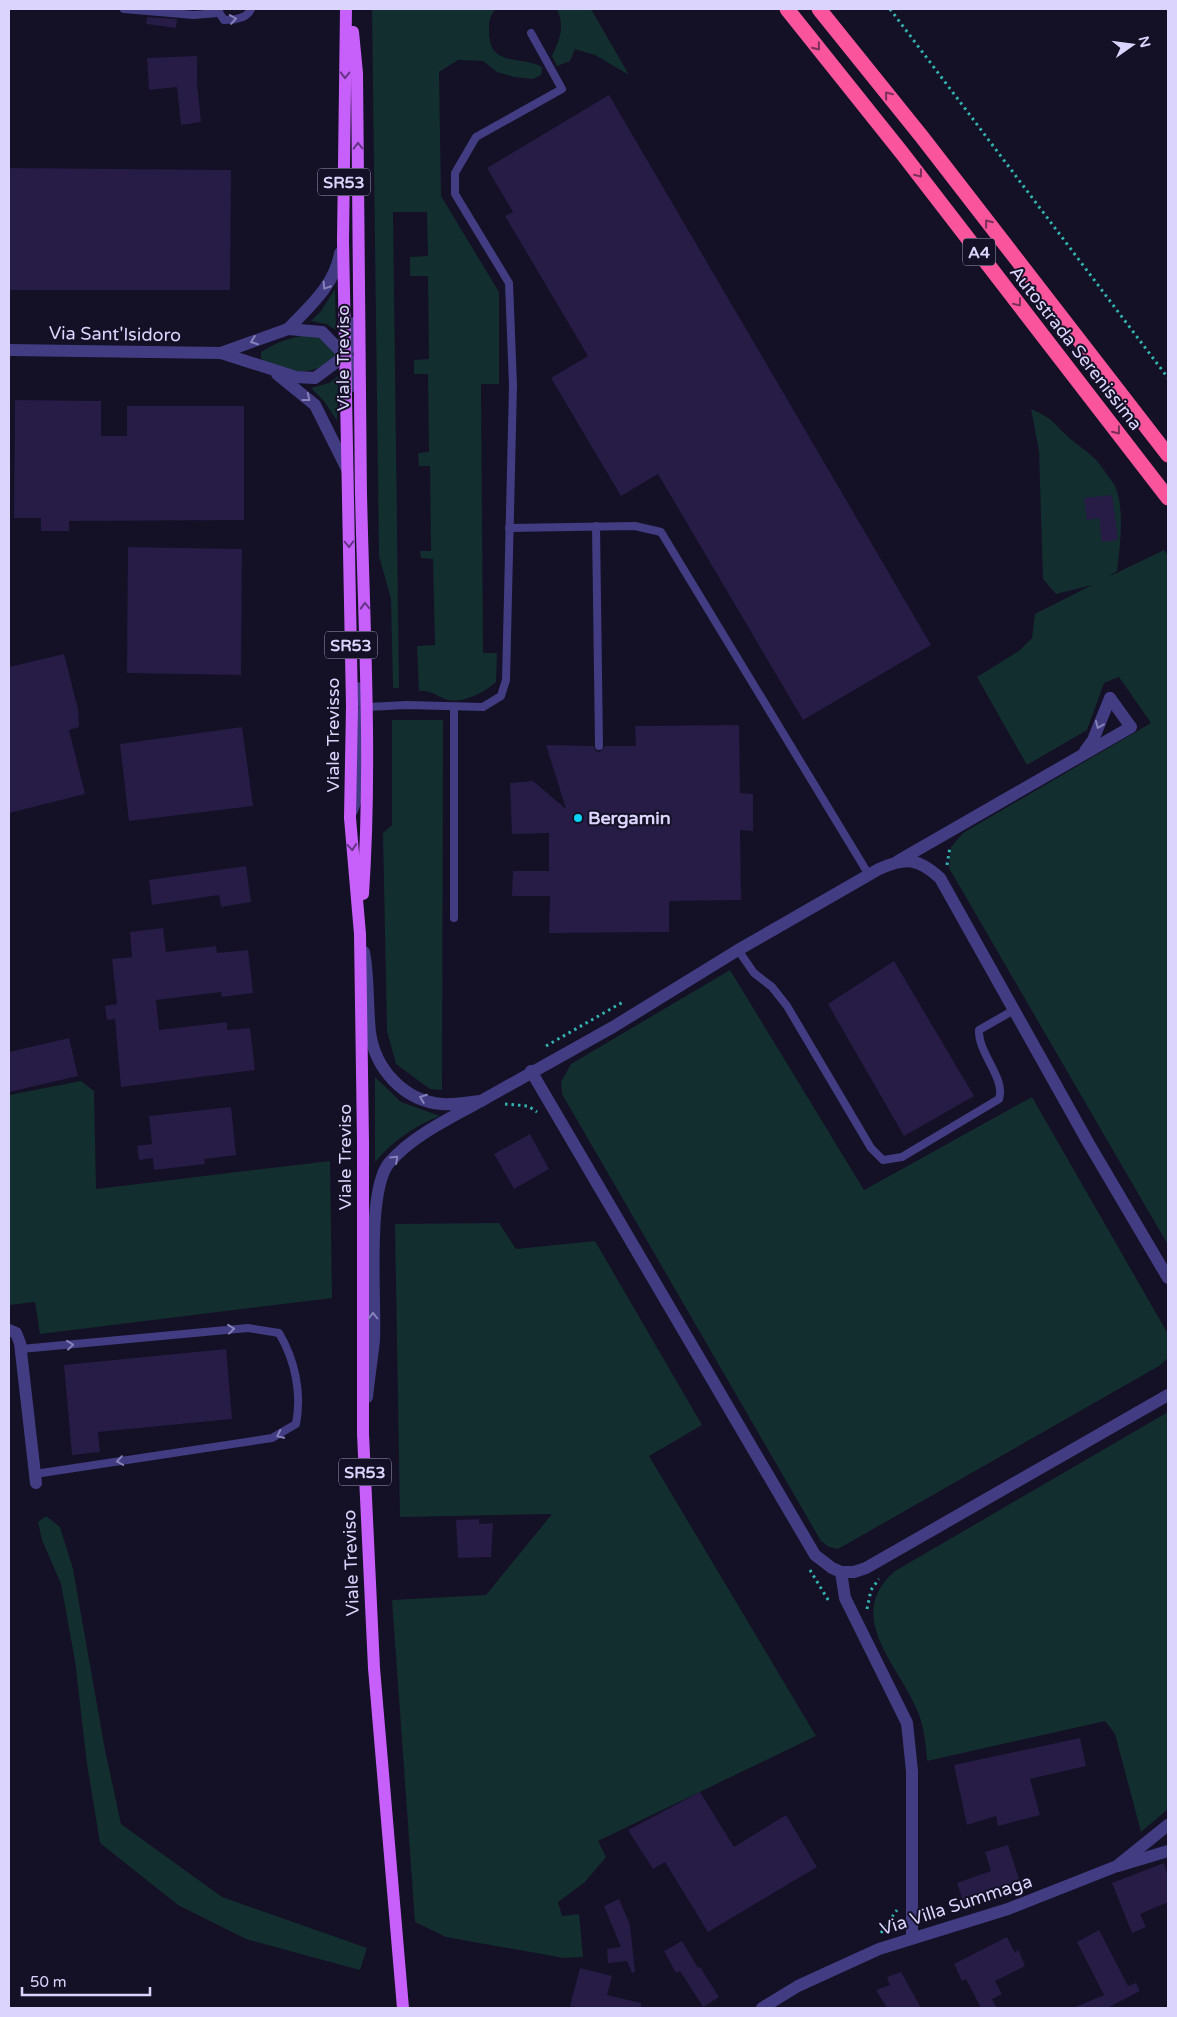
<svg xmlns="http://www.w3.org/2000/svg" width="1177" height="2017" viewBox="0 0 1177 2017" font-family="'Varela Round',sans-serif">
<rect width="100%" height="100%" fill="#141025"/>
<g fill="#132e2f">
<path d="M372,9H496C490,14 489,22 489,30C488,68 521,55 542,67L541,75L533,79L514,77L497,72L483,61L458,60L439,72L441,196L499,292V384H481L483,653H497L496,682C484,693 460,705 445,699C433,694 433,691 419,691L417,646L435,645L433,559L421,558L420,551H431L430,466H419L418,453L429,452L428,374H414V360L429,359L428,276H410V257L428,256L427,212H393L399,688H393L391,599L379,556Z"/>
<path d="M557,9H591L629,75L595,55L575,49L570,61L557,66L552,56C560,39 565,27 557,9Z"/>
<path d="M335,289L336,330L326,324L311,321L321,311Z"/>
<path d="M311,335L323,338L337,351L335,360C305,377 296,372 265,362L261,358V352C277,342 292,336 311,335Z"/>
<path d="M338,376L337,421L324,401L311,388L329,383Z"/>
<path d="M1031,409C1052,418 1052,421 1067,436C1077,445 1088,451 1097,461C1103,468 1110,478 1115,486C1125,507 1120,548 1117,571L1108,577L1164,550L1168,556V1245L949,868L951,847L963,833L1151,723L1119,677L1104,683L1087,730L1027,765L977,677L1019,651L1032,638L1035,614L1092,585L1056,594L1043,579L1039,451Z"/>
<path d="M392,720H443L442,1090L430,1089L396,1064L387,1031L383,833L392,825Z"/>
<path d="M730,970L864,1190L1032,1097L1168,1334V1358L1159,1366L838,1549L829,1547L821,1541L562,1094L561,1082L571,1064Z"/>
<path d="M375,1077L401,1102L440,1116C414,1126 393,1141 375,1162Z"/>
<path d="M81,1081L94,1091L96,1189L330,1161L332,1298L40,1334L35,1302L9,1305V1095Z"/>
<path d="M499,1223L516,1249L595,1241L702,1425L649,1456L816,1736L598,1841L606,1857L585,1882L558,1902L562,1916L579,1914L583,1957L564,1958L446,1937L415,1922L392,1600L486,1595L552,1514L400,1517L395,1224Z"/>
<path d="M1168,1412V1809L1141,1832L1115,1734L1105,1721L927,1761C926,1745 924,1727 918,1712C898,1664 843,1616 895,1571Z"/>
<path d="M46,1516L60,1527L73,1569L105,1750L121,1824L222,1897L367,1948L360,1970L246,1939L178,1905L100,1843L87,1764L75,1661L61,1584L42,1540L38,1522Z"/>
</g>
<g fill="#261c45">
<path d="M147,17L177,19L176,28L146,24Z"/>
<path d="M197,56V83L201,122L181,125L177,87L149,90L147,58Z"/>
<path d="M609,95L931,645L803,720L658,474L621,496L551,378L588,356L505,216L513,212L487,168Z"/>
<path d="M9,168L231,170L230,290H9Z"/>
<path d="M15,400L101,401V436H127V406H244V520L69,521V531H41V518H14Z"/>
<path d="M1112,495L1118,540L1102,542L1099,518L1087,520L1084,498Z"/>
<path d="M128,547L242,549L241,675L127,673Z"/>
<path d="M64,654L78,709L79,727L69,730L85,794L9,813V667Z"/>
<path d="M739,725L740,793L753,794V831L740,830L741,900L669,901V932L549,933L550,896H512L513,871H549V833L512,834L510,783L533,781L566,809L546,745L593,746L596,751L600,752L605,746H636L635,726Z"/>
<path d="M242,727L253,806L129,821L120,744Z"/>
<path d="M246,866L251,902L221,907L219,895L152,905L149,880Z"/>
<path d="M163,928L166,952L216,946L217,953L248,950L253,993L222,997L221,992L156,1000L159,1030L227,1022V1030L250,1028L255,1070L121,1087L115,1019L107,1020L105,1006L117,1004L112,959L132,957L130,932Z"/>
<path d="M894,961L974,1096L904,1136L828,1004Z"/>
<path d="M69,1038L78,1076L9,1092V1052Z"/>
<path d="M231,1107L236,1155L204,1159L205,1164L154,1170L153,1158L139,1160L137,1146L152,1144L149,1116Z"/>
<path d="M530,1134L549,1169L514,1189L494,1154Z"/>
<path d="M226,1349L232,1419L98,1432L100,1452L72,1455L64,1365Z"/>
<path d="M479,1519V1524L493,1523L491,1557L458,1558L456,1520Z"/>
<path d="M1080,1738L1086,1766L1030,1779L1040,1815L998,1826L996,1816L967,1825L954,1765Z"/>
<path d="M700,1792L734,1847L786,1815L817,1867L708,1932L665,1862L653,1869L628,1830Z"/>
<path d="M1008,1845L1020,1882L963,1901L957,1883L991,1871L985,1852Z"/>
<path d="M1164,1863L1168,1877V1902L1140,1914L1146,1927L1132,1933L1112,1883Z"/>
<path d="M619,1899L630,1925L635,1972L632,1973L627,1961L608,1963L607,1949L621,1947L604,1906Z"/>
<path d="M1099,1930L1128,1986L1136,1983L1140,1991L1107,2008H1073L1104,1995L1077,1942Z"/>
<path d="M1007,1937L1015,1953L1018,1949L1025,1966L995,1981L1002,1994L992,1999L997,2008H981L966,1979L962,1981L954,1964Z"/>
<path d="M682,1941L698,1968L700,1967L719,1997L703,2007L680,1971L676,1973L664,1951Z"/>
<path d="M580,1968L612,1976L607,1995L641,2003V2008H580L570,2006Z"/>
<path d="M901,1972L921,2008H887L876,1990L890,1985L887,1977Z"/>
</g>
<g fill="none" stroke-linecap="round" stroke-linejoin="round">
<g stroke="#33b3b1" stroke-width="3" stroke-dasharray="2.5 4" stroke-linecap="butt">
<path d="M890,9L1168,378"/>
<path d="M947,865L950,847"/>
<path d="M546,1046L623,1002"/>
<path d="M505,1104L528,1106L537,1112"/>
<path d="M810,1570L830,1603"/>
<path d="M867,1609L871,1590L879,1579"/>
<path d="M881,1933L897,1910"/>
</g>
<g stroke="#423c82" stroke-width="8">
<path d="M124,9L194,15L218,13"/>
<path d="M217,9L224,20C234,20 247,19 251,9"/>
<path d="M596,526L599,746"/>
<path d="M509,528L635,526L661,532L869,875"/>
<path d="M368,707L406,705L483,707L501,696L506,680L513,385L509,283L455,194V173L476,137L562,89L531,33"/>
<path d="M354,811C365,787 355,740 359,712L368,707L361,704L357,686"/>
<path d="M454,918V708"/>
<path d="M738,950L754,973L772,987L787,1006L871,1148L883,1160L902,1157L999,1099C1006,1078 978,1054 979,1030L1014,1010"/>
<path d="M21,1349L248,1328L279,1333C295,1360 302,1393 296,1424L272,1438L35,1474"/>
</g>
<g stroke="#423c82" stroke-width="12">
<path d="M288,329C309,307 335,285 340,253"/>
<path d="M9,350L221,353L296,377L315,378L346,355L354,336V323"/>
<path d="M221,353L288,329L322,332L353,364L354,386"/>
<path d="M277,374L315,405L347,469"/>
<path d="M1085,751L1093,740L1110,698"/>
<path d="M898,861L1131,727L1110,698"/>
<path d="M364,952C369,978 367,1005 370,1032C375,1069 404,1101 442,1104C455,1105 468,1102 481,1101C450,1118 412,1136 389,1163C366,1191 376,1302 374,1340C372,1359 369,1378 367,1397"/>
<path d="M531,1071L815,1555L832,1568L841,1572L845,1598L907,1723L912,1771V1938"/>
<path d="M481,1101L613,1027L738,950L879,869C906,857 918,858 940,878L1089,1144L1168,1278"/>
<path d="M9,1330L16,1333L20,1343L36,1483"/>
<path d="M841,1572H854L866,1568L1168,1395"/>
<path d="M1118,1866L1168,1851"/>
</g>
<path stroke="#423c82" stroke-width="12" d="M762,2008L798,1986L879,1949L1008,1909L1117,1866L1168,1825"/>
<g stroke="#c760fa" stroke-width="12">
<path d="M346,9L343,241L352,706L350,818L360,934L363,1141V1434L374,1668L403,2008"/>
<path d="M353,32L357,73C359,214 359,354 361,494C364,628 372,761 363,894"/>
</g>
<g stroke="#f9549c" stroke-width="15">
<path d="M787,9L902,153L1168,498"/>
<path d="M819,9L922,137L1168,455"/>
</g>
</g>
<defs><path id="oneway-chevron" d="M-2-3.5L2.5 0L-2 3.5" fill="none" stroke-width="1.6" stroke-linecap="round" stroke-linejoin="round" transform="scale(1.25)"/></defs>
<g stroke="#8781ba">
<use href="#oneway-chevron" transform="translate(233 19) rotate(-9)"/>
<use href="#oneway-chevron" transform="translate(326 286) rotate(122)"/>
<use href="#oneway-chevron" transform="translate(254 341) rotate(160)"/>
<use href="#oneway-chevron" transform="translate(307 398) rotate(38)"/>
<use href="#oneway-chevron" transform="translate(1099 725) rotate(113)"/>
<use href="#oneway-chevron" transform="translate(423 1098) rotate(-159)"/>
<use href="#oneway-chevron" transform="translate(395 1159) rotate(-43)"/>
<use href="#oneway-chevron" transform="translate(373 1316) rotate(-90)"/>
<use href="#oneway-chevron" transform="translate(231 1329) rotate(-6)"/>
<use href="#oneway-chevron" transform="translate(70 1345) rotate(-6)"/>
<use href="#oneway-chevron" transform="translate(280 1435) rotate(154)"/>
<use href="#oneway-chevron" transform="translate(120 1461) rotate(172)"/>
</g>
<g stroke="#7b2f5b">
<use href="#oneway-chevron" transform="translate(817 47) rotate(51)"/>
<use href="#oneway-chevron" transform="translate(888 95) rotate(-129)"/>
<use href="#oneway-chevron" transform="translate(919 174) rotate(52)"/>
<use href="#oneway-chevron" transform="translate(988 223) rotate(-128)"/>
<use href="#oneway-chevron" transform="translate(1018 303) rotate(52)"/>
<use href="#oneway-chevron" transform="translate(1117 431) rotate(52)"/>
</g>
<g stroke="#653485">
<use href="#oneway-chevron" transform="translate(345 75) rotate(91)"/>
<use href="#oneway-chevron" transform="translate(358 146) rotate(-91)"/>
<use href="#oneway-chevron" transform="translate(349 544) rotate(89)"/>
<use href="#oneway-chevron" transform="translate(365 606) rotate(-92)"/>
<use href="#oneway-chevron" transform="translate(352 847) rotate(85)"/>
</g>
<circle fill="#08d3f6" stroke="#141025" stroke-width="2" cx="578" cy="818" r="5"/>
<g text-anchor="middle" stroke-width="4" stroke-linejoin="round" paint-order="stroke">
<g fill="#141025" stroke="#9f9abd" stroke-width="1">
<rect x="318" y="168.5" width="52" height="27" rx="4"/>
<rect x="963" y="238.5" width="32" height="27" rx="4"/>
<rect x="325" y="631.5" width="52" height="27" rx="4"/>
<rect x="339" y="1458.5" width="52" height="27" rx="4"/>
</g>
<g font-size="16" font-weight="bold" fill="#dbd5fe">
<text x="344" y="188">SR53</text>
<text x="979" y="258">A4</text>
<text x="351" y="651">SR53</text>
<text x="365" y="1478">SR53</text>
</g>
<g font-size="18" fill="#dbd5fe" stroke="#141025">
<text transform="translate(115 334) rotate(1)" y="6">Via Sant'Isidoro</text>
<text transform="translate(1076 348) rotate(52)" y="6">Autostrada Serenissima</text>
<text transform="translate(343 358) rotate(-90)" y="6">Viale Treviso</text>
<text transform="translate(333 735) rotate(-90)" y="6">Viale Trevisso</text>
<text transform="translate(345 1157) rotate(-90)" y="6">Viale Treviso</text>
<text transform="translate(351 1563) rotate(-92)" y="6">Viale Treviso</text>
<text transform="translate(956 1905) rotate(-18)" y="6">Via Villa Summaga</text>
</g>
<g font-size="18" font-weight="bold" fill="#dbd5fe" stroke="#141025" text-anchor="start">
<text x="588" y="824">Bergamin</text>
</g>
</g>
<rect width="1177" height="2017" fill="none" stroke="#dbd5fe" stroke-width="20"/>
<g transform="translate(1132 45) rotate(76)" stroke="#141025" stroke-width="4" paint-order="stroke">
<path d="M0-4L9 19L0 12L-9 19Z" fill="#dbd5fe"/>
<text y="-8" font-size="14" font-weight="bold" text-anchor="middle" fill="#dbd5fe">N</text>
</g>
<path d="M22 1987v8h128v-8" fill="none" stroke="#dbd5fe" stroke-width="2.5"/>
<text x="30" y="1987" font-size="15" fill="#dbd5fe" stroke="#141025" stroke-width="4" paint-order="stroke">50 m</text>
</svg>
